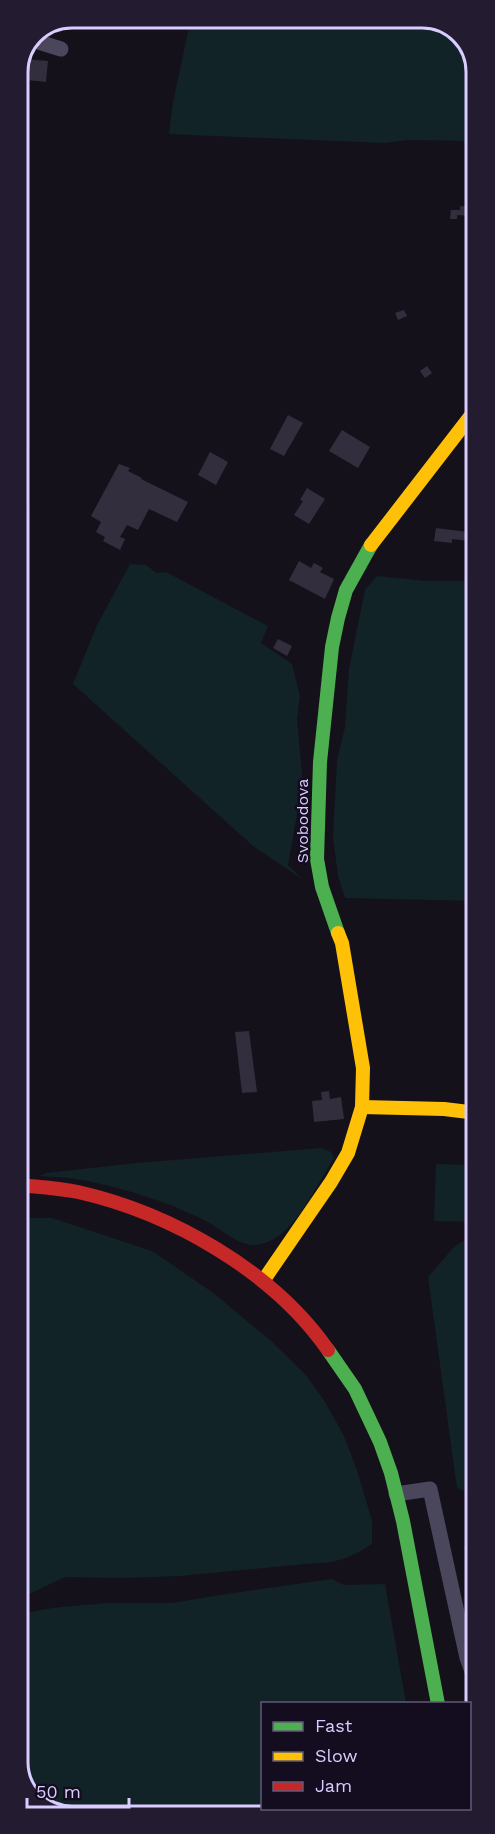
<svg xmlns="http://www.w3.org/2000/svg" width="495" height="1834" viewBox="0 0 495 1834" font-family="'Work Sans',sans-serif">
<rect width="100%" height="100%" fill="#14111b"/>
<g fill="#112326">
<path d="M191,18H429L459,32L476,61V141L408,140L384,143L169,134L173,102Z"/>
<path d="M130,564L146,565L157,573L166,572L268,626L261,643L292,664L300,696L297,719L302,775L299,803L288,865L302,879L253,846L73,684L97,625Z"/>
<path d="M377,576L426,581H476V901L345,898L338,876L333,837L337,761L345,727L349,669L365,590Z"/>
<path d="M321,1148L331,1152L334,1158C318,1183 297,1229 270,1241C243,1254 226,1231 204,1220C166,1201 123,1188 82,1180C68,1177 54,1177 40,1176L46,1173L137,1163Z"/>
<path d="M436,1164L477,1165V1222L434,1221Z"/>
<path d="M19,1218H52L152,1251L212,1292L270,1340L305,1374L324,1400L343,1434L357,1470L372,1521V1544C355,1555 337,1564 316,1563L179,1576L123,1578L65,1577L19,1599Z"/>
<path d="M477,1232V1496L457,1488L428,1277L455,1246Z"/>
<path d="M332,1579L344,1585L385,1584L406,1703L262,1704V1808H420L421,1815L66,1816L36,1802L19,1773V1614L52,1608L106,1603H172L233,1593Z"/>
</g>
<g fill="#322e3d">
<path d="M23,59L48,61L46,82L27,80V87L18,86V72Z"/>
<path d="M460,206L473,207L472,216L457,215V219H450L451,210H460Z"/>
<path d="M404,310L407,316L398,320L395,313Z"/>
<path d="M427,366L432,373L425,378L420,371Z"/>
<path d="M288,415L303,423L284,456L270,449Z"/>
<path d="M342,430L370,447L358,468L329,451Z"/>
<path d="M210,452L228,462L216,485L198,475Z"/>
<path d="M119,464L130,468L128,471L142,478L141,479L188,502L177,522L149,509L138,530L127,525L120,537L125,539L120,550L103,541L105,537L96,532L101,522L91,516Z"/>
<path d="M307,488L325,499L309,524L294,515L303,501L300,500Z"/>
<path d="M436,528L476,533V544L468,543L469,541L452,539V543L434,541Z"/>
<path d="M299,561L311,568L314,563L323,568L320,572L334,579L325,599L289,580Z"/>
<path d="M278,639L292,646L287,656L273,648Z"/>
<path d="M249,1031L257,1092L242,1093L235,1032Z"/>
<path d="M329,1091L330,1099L341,1097L344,1119L314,1122L312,1101L322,1100L321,1092Z"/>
<path d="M473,1544L477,1564L469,1566L464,1546Z"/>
</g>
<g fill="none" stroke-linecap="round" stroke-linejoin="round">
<g stroke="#4a465c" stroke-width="15">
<path d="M32,40L61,49"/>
<path d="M396,1494L430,1489L467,1658L477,1685"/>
</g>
<g stroke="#4caf50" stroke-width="14">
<path d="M338,933L322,887L317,859L320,762L332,647L338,618L346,590L371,545"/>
<path d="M328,1350L355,1389L380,1442L391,1473L403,1521L438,1704"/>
</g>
<g stroke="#ffc107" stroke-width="14">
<path d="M371,545L476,409"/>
<path d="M362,1107L444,1109L477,1113"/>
<path d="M263,1281L331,1182L348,1153L362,1107L363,1068L342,943L338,933"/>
</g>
<path stroke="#c62828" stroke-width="14" d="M19,1185C38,1187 59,1188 78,1192C171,1213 273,1271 328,1350"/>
</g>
<g text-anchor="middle" stroke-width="5" stroke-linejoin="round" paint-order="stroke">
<g font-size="16" fill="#d9ccfe" stroke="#130d1f">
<text transform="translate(302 821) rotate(-90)" y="6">Svobodova</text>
</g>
</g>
<path d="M0 0H495V1834H0ZM72 28H422A44 44 0 0 1 466 72V1762A44 44 0 0 1 422 1806H72A44 44 0 0 1 28 1762V72A44 44 0 0 1 72 28Z" fill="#231c31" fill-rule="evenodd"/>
<path fill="none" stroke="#d9ccfe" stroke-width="3" d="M72 28H422A44 44 0 0 1 466 72V1762A44 44 0 0 1 422 1806H72A44 44 0 0 1 28 1762V72A44 44 0 0 1 72 28Z"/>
<rect x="261" y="1702" width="210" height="108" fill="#130d1f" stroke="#625978" stroke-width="1.5"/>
<rect x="273" y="1722" width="30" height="9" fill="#4caf50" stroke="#625978" stroke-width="1.5"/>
<text x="315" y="1732" font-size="18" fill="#d9ccfe">Fast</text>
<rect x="273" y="1752" width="30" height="9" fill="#ffc107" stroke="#625978" stroke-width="1.5"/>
<text x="315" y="1762" font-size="18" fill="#d9ccfe">Slow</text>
<rect x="273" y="1782" width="30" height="9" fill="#c62828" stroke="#625978" stroke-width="1.5"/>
<text x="315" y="1792" font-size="18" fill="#d9ccfe">Jam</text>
<path d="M27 1798v9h102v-9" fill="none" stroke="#d9ccfe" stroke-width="3"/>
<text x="36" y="1798" font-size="18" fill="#d9ccfe" stroke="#130d1f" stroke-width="4.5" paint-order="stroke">50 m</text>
</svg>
